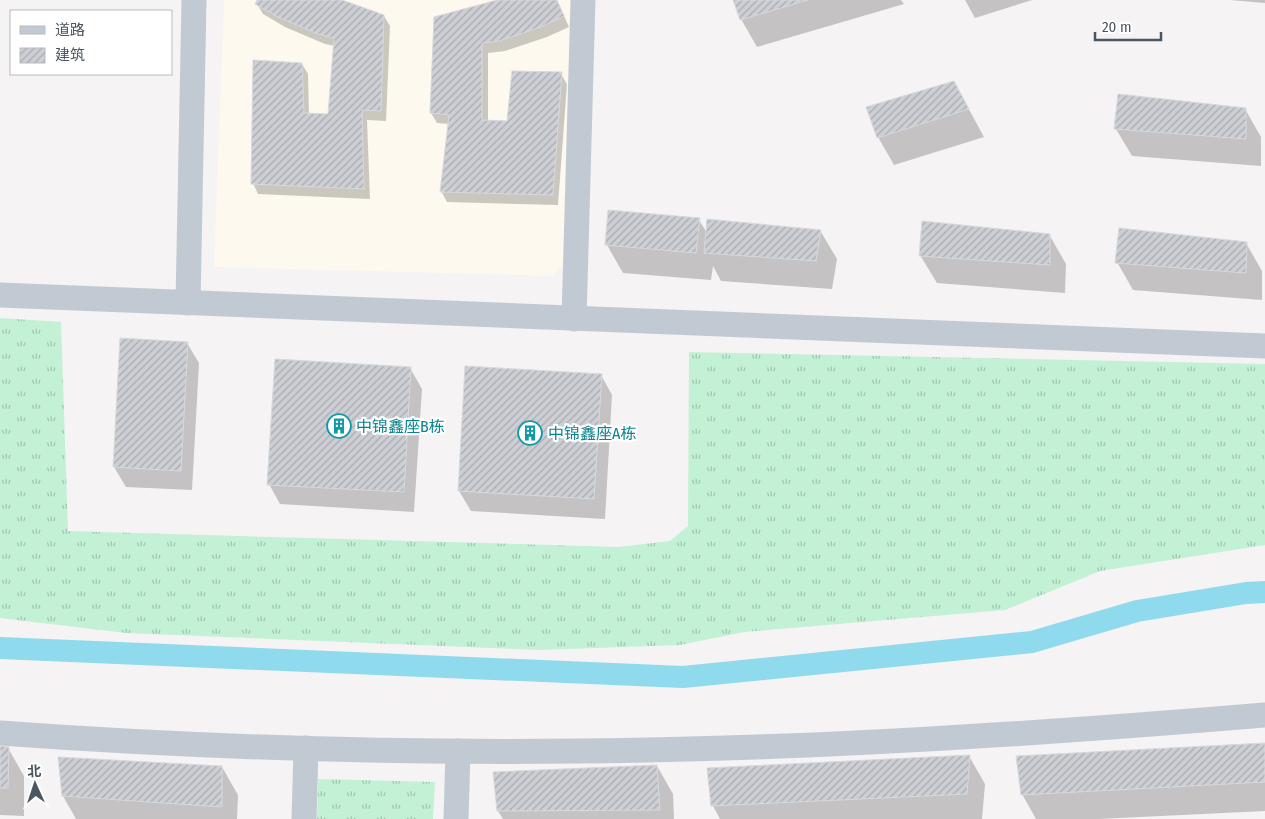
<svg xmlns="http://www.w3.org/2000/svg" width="1265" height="819" viewBox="0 0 1265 819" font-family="'Fira Sans Condensed','Noto Sans SC',sans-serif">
<defs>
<pattern id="grass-tufts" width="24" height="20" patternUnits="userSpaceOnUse" patternTransform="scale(1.25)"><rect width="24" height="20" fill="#c3f1d5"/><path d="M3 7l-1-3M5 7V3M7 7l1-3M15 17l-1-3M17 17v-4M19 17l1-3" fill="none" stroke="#a0c6b0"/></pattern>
<pattern id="building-hatch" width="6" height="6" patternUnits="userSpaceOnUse" patternTransform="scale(1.25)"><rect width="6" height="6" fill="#cdcfd5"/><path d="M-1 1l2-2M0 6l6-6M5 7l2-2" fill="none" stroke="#a8abb0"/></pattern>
</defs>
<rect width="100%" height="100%" fill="#f5f3f3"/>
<path fill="#fdf9ef" d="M224,0H573L565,262L553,276L214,267Z"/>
<g fill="url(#grass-tufts)">
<path d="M0,318L61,322L68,531L619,547L670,541L688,526L689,352L1265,364V545L1100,571L1005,610L744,632L680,645L539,650L126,633L0,618Z"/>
<path d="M318,779L435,782L433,819H317Z"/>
</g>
<g fill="#0003">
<path d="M259,0H338L384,16L390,26L386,121L367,120L370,199L258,194L253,183L302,64L308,74L309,115H329L335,46L325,44L285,27L263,14L257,4Z"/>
<path d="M503,0H557L569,27L547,37L505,51L488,53V121L508,123L561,74L567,84L558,205L447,202L441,191L449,124L437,123L431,113Z"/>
<path d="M735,0H901L904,4L757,47L741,19Z"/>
<path d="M965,0H1032L975,18Z"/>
<path d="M1230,0H1265V3Z"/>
<path d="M954,82L984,137L894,165L878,137Z"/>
<path d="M1245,109L1261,137V166L1132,156L1116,129Z"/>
<path d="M699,220L707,233L821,232L837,259L832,289L721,281L713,266L711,280L623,273L607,245Z"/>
<path d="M1050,236L1066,264L1065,293L937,283L920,255Z"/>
<path d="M1246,243L1262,271V300L1133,290L1117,262Z"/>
<path d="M187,343L199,363L192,490L126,487L114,467Z"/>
<path d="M410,368L422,389L414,512L280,504L269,484Z"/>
<path d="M467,368L601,375L612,395L605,519L471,511L459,491Z"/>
<path d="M1265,745V811L1099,819H1036L1022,794Z"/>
<path d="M0,748H8L24,776V816L0,815Z"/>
<path d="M969,756L985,784L982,819H720L713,806L709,769Z"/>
<path d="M657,766L673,794L674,819H503L498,811Z"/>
<path d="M222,767L238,795L237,819H76L63,796Z"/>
</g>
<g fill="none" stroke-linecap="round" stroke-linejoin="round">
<path stroke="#90daee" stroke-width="22" d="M0,648L683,677L1032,642L1137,611L1246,593L1265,592"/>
</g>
<g fill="url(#building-hatch)" stroke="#d7d9de">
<path d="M257,0H342L384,15L381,111L362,110L364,189L251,184L253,60L302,63L304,113L328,114L334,38L318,34L278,17L255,4Z"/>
<path d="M497,0H557L564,16L541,27L499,41L482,43V120L507,121L512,71L562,72L553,195L440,192L449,115L430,113L434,17Z"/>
<path d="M733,0H808L740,20Z"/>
<path d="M954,81L969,109L877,138L866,107Z"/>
<path d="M1118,94L1246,108V139L1114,129Z"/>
<path d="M608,210L700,218L696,253L605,245Z"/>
<path d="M707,219L821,230L816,261L704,253Z"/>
<path d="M922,221L1050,234V265L919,256Z"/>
<path d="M1119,228L1247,242L1246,273L1115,263Z"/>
<path d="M120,338L188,342L181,471L113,467Z"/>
<path d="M275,359L411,367L404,492L267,485Z"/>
<path d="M465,366L602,374L594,499L458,491Z"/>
<path d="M1265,743V782L1021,795L1016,756Z"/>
<path d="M0,746L9,747L8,788H0Z"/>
<path d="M970,755L967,794L711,806L707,768Z"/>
<path d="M58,757L222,766V807L62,796Z"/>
<path d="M657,765L660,810L497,811L493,772Z"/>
</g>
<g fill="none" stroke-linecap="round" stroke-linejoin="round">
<g stroke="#c1cad2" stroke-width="25">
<path d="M0,295L1265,346"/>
<path d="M188,303L194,0"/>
<path d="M574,319L583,0"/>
<path d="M0,733C192,747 386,753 579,751C808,749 1037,734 1265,715"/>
<path d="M304,819L306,748"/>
<path d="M456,819L458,751"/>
</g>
</g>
<defs>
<g id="building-ring" transform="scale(1.25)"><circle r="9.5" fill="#fff" stroke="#0f9aa8" stroke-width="1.5"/><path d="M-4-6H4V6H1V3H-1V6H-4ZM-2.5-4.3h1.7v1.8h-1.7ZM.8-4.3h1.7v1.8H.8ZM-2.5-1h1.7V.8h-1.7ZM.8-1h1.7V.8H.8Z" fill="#0f9aa8"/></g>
</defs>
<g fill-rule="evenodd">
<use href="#building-ring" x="339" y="426"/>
<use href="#building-ring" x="530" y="433"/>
</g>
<g text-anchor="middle" stroke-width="4.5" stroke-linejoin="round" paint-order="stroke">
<g font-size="16" fill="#0d838f" stroke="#fff" text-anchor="start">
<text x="356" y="432">中锦鑫座B栋</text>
<text x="548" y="439">中锦鑫座A栋</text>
</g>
</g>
<rect x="10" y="10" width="162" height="65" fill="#ffffff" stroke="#b7bbc0"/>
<rect x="20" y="26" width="25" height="8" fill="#c1cad2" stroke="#b7bbc0"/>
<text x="55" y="35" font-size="15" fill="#4a5661">道路</text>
<rect x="20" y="48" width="25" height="15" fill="url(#building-hatch)" stroke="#b7bbc0"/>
<text x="55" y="60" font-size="15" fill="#4a5661">建筑</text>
<g transform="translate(35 784) rotate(357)" stroke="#ffffff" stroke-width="4" paint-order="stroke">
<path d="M0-4L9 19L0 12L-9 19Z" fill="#4a5661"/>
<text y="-8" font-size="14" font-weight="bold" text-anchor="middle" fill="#4a5661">北</text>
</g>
<path d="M1095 32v8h66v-8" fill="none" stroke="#4a5661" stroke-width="2.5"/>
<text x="1102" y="32" font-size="15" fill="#4a5661" stroke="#ffffff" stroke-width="4" paint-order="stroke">20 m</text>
</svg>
